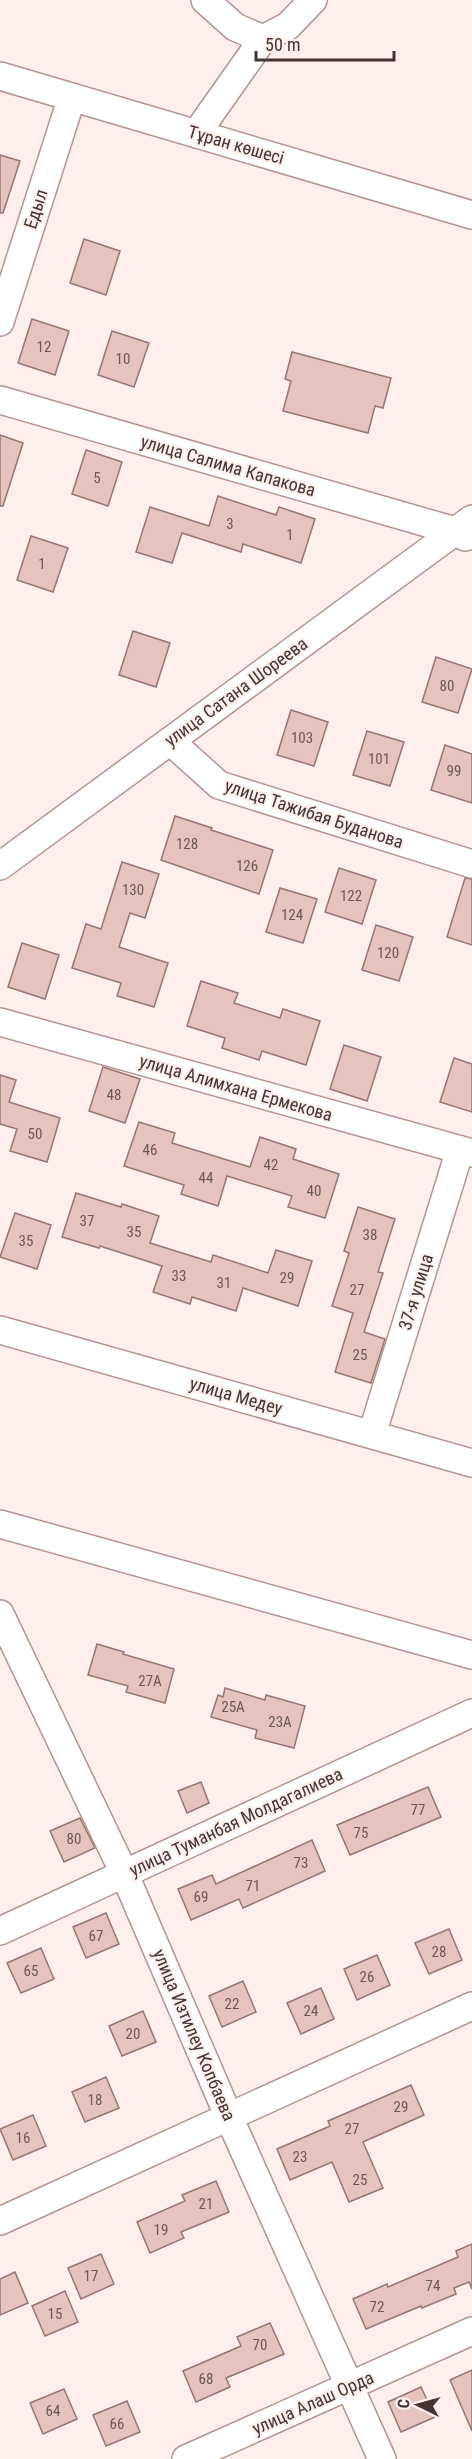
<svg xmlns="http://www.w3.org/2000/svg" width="472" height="2459" viewBox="0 0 472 2459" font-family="'Roboto Condensed',sans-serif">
<rect width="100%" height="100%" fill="#feefed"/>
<g fill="#e6c3bd" stroke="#967671" stroke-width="1.5">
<path d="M0,155L20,161L3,213H0Z"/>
<path d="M84,239L120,251L106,295L70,283Z"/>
<path d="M32,319L69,331L55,375L18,363Z"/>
<path d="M112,331L149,343L134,387L98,375Z"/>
<path d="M292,352L391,378L383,408L375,406L368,433L283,411L291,381L285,379Z"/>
<path d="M0,435L23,443L3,506H0Z"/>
<path d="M86,450L122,462L108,506L72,494Z"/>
<path d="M218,496L276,515L279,507L315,519L301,563L243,544L241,552L182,533L172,563L136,552L150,507L209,526Z"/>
<path d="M31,536L68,548L53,592L17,580Z"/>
<path d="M133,631L170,643L156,687L119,675Z"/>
<path d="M436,657L472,669L458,713L422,702Z"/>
<path d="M291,710L328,722L314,766L277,755Z"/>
<path d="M367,731L404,742L390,786L353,775Z"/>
<path d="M445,745L472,754V803L431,790Z"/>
<path d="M175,816L212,828L211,830L273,850L259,894L161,860Z"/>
<path d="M122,862L159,874L145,918L130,913L119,947L168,963L154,1007L117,996L121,983L72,968L86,924L101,929Z"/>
<path d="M339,868L376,880L362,924L325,912Z"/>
<path d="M465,878L472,879V945L447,937Z"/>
<path d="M280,888L317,899L303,943L266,932Z"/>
<path d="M376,925L413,937L399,981L362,970Z"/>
<path d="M22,943L59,955L45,999L8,987Z"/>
<path d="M201,981L238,993L234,1003L280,1018L283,1009L320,1021L306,1065L262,1051L259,1060L222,1048L225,1038L187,1026Z"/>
<path d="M344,1045L381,1057L367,1101L330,1089Z"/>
<path d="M454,1058L472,1064V1112L440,1102Z"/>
<path d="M103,1067L140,1079L125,1123L89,1111Z"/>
<path d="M0,1075L16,1080L9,1102L60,1118L47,1162L10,1151L17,1129L0,1124Z"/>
<path d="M139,1122L175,1133L172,1143L250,1167L260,1137L296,1149L293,1159L339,1174L325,1218L288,1207L292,1196L227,1176L218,1206L181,1194L184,1185L124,1166Z"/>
<path d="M76,1193L121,1207L122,1204L159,1216L150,1243L211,1262L213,1255L268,1273L276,1250L312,1261L298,1306L243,1288L236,1311L192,1297L190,1304L153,1292L162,1266L100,1246L99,1248L62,1237Z"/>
<path d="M358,1207L395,1219L378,1272L383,1273L364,1332L385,1339L371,1383L335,1372L353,1313L332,1306L349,1253L344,1251Z"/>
<path d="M15,1213L51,1225L37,1269L0,1257Z"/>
<path d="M97,1644L124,1652L123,1654L174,1669L165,1703L126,1692L128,1686L88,1675Z"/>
<path d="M225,1688L265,1700L266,1695L305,1706L294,1748L255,1738L257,1730L211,1717L218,1695L223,1697Z"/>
<path d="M201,1782L209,1803L187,1813L178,1791Z"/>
<path d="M428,1787L441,1817L350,1855L337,1825Z"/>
<path d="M80,1818L95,1848L64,1862L50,1831Z"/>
<path d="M312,1840L325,1871L243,1908L239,1899L191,1920L178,1889L212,1875L216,1884Z"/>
<path d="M106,1913L119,1944L86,1958L73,1927Z"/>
<path d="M449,1929L462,1960L429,1974L415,1943Z"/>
<path d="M41,1948L54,1979L21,1993L7,1963Z"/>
<path d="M377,1955L390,1985L357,2000L344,1969Z"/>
<path d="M243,1981L256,2012L222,2027L209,1996Z"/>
<path d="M321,1988L334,2019L301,2034L287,2003Z"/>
<path d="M143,2011L156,2042L122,2056L109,2026Z"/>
<path d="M106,2077L119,2108L85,2122L72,2092Z"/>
<path d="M411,2085L424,2115L363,2142L383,2188L349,2202L332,2162L290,2180L277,2149L330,2126L328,2121Z"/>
<path d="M33,2115L46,2146L13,2160L0,2129Z"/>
<path d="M216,2181L229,2212L181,2232L184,2238L150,2253L137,2222L185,2201L182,2195Z"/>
<path d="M472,2244V2289L469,2282L454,2288L456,2294L422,2308L421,2306L366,2329L353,2299L387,2284L388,2287L458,2257L456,2251Z"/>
<path d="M101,2254L114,2284L81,2299L68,2268Z"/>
<path d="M15,2272L28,2303L0,2315V2279Z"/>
<path d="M65,2291L78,2322L45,2336L32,2306Z"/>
<path d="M270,2323L284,2354L226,2378L230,2387L196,2402L183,2371L241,2346L237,2337Z"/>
<path d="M472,2370V2431L450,2380Z"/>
<path d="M421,2387L435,2417L401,2432L388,2402Z"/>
<path d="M64,2389L77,2419L43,2434L30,2403Z"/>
<path d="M127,2401L140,2432L106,2446L93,2415Z"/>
</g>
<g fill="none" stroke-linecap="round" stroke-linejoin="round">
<g stroke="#b5948f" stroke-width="30">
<g id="minor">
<path d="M205,0L235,27L263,39"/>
<path d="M0,76L472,215"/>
<path d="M196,134L263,39L288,26L313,0"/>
<path d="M0,322L72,97"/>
<path d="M0,400L455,531L465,537"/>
<path d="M170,741L219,785L472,864"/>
<path d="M0,866L472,519"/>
<path d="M0,1022L472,1153"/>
<path d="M0,1330L472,1463"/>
<path d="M372,1434L460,1150"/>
<path d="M0,1524L472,1655"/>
<path d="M0,1614L124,1873L228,2115L382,2459"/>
<path d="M0,1931L472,1713"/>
<path d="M0,2221L472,2006"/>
<path d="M186,2459L472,2331"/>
</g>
</g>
<use href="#minor" stroke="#fff" stroke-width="27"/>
</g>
<g text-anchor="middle" stroke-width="4.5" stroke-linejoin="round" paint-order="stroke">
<g font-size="15" fill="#6c5856">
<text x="44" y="352">12</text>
<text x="123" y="364">10</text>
<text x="97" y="483">5</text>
<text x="230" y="529">3</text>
<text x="290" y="540">1</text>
<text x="42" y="569">1</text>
<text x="447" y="691">80</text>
<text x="302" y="743">103</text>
<text x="379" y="764">101</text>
<text x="454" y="776">99</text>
<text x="187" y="849">128</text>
<text x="247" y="871">126</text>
<text x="133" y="895">130</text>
<text x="351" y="901">122</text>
<text x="292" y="920">124</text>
<text x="388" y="958">120</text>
<text x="114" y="1100">48</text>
<text x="35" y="1139">50</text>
<text x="150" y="1155">46</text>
<text x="271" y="1170">42</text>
<text x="206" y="1183">44</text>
<text x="314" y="1196">40</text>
<text x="87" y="1226">37</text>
<text x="134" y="1237">35</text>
<text x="370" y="1240">38</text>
<text x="26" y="1246">35</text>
<text x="179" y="1281">33</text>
<text x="287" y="1283">29</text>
<text x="224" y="1288">31</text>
<text x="357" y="1295">27</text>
<text x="360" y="1360">25</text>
<text x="150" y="1686">27А</text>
<text x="233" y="1712">25А</text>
<text x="280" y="1727">23А</text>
<text x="418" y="1815">77</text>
<text x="361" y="1838">75</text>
<text x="74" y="1844">80</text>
<text x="301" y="1868">73</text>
<text x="253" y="1891">71</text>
<text x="201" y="1902">69</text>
<text x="96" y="1941">67</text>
<text x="439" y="1957">28</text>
<text x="31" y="1976">65</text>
<text x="367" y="1982">26</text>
<text x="232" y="2009">22</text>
<text x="311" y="2016">24</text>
<text x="133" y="2039">20</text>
<text x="95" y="2105">18</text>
<text x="401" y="2112">29</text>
<text x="352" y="2134">27</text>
<text x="23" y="2143">16</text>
<text x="300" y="2162">23</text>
<text x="360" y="2185">25</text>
<text x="206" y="2209">21</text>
<text x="161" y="2235">19</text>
<text x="91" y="2281">17</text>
<text x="433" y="2291">74</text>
<text x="377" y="2312">72</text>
<text x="55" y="2319">15</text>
<text x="260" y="2350">70</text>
<text x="206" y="2384">68</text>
<text x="53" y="2416">64</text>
<text x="117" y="2429">66</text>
</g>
<g font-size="18" fill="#433533" stroke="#feefed">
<text transform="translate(236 145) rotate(16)" y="6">Тұран көшесі</text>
<text transform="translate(36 209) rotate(-72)" y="6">Едыл</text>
<text transform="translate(228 466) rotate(16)" y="6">улица Салима Капакова</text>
<text transform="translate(236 692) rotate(-36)" y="6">улица Сатана Шореева</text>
<text transform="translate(314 814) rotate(18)" y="6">улица Тажибая Буданова</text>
<text transform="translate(236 1088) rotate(16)" y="6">улица Алимхана Ермекова</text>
<text transform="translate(416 1292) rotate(-73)" y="6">37-я улица</text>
<text transform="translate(236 1396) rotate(16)" y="6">улица Медеу</text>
<text transform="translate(236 1822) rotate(-25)" y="6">улица Туманбая Молдагалиева</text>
<text transform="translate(194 2035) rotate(67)" y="6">улица Изтилеу Копбаева</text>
<text transform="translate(313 2403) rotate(-24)" y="6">улица Алаш Орда</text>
</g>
</g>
<g transform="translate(418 2405) rotate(275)" stroke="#feefed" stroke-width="4.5" paint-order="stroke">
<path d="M0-4.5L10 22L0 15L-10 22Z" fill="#433533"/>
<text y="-9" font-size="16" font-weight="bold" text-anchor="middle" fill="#433533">С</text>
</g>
<path d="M256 51v9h138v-9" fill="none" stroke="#433533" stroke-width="3"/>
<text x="265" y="51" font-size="18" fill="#433533" stroke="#feefed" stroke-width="4.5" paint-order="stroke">50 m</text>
</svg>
